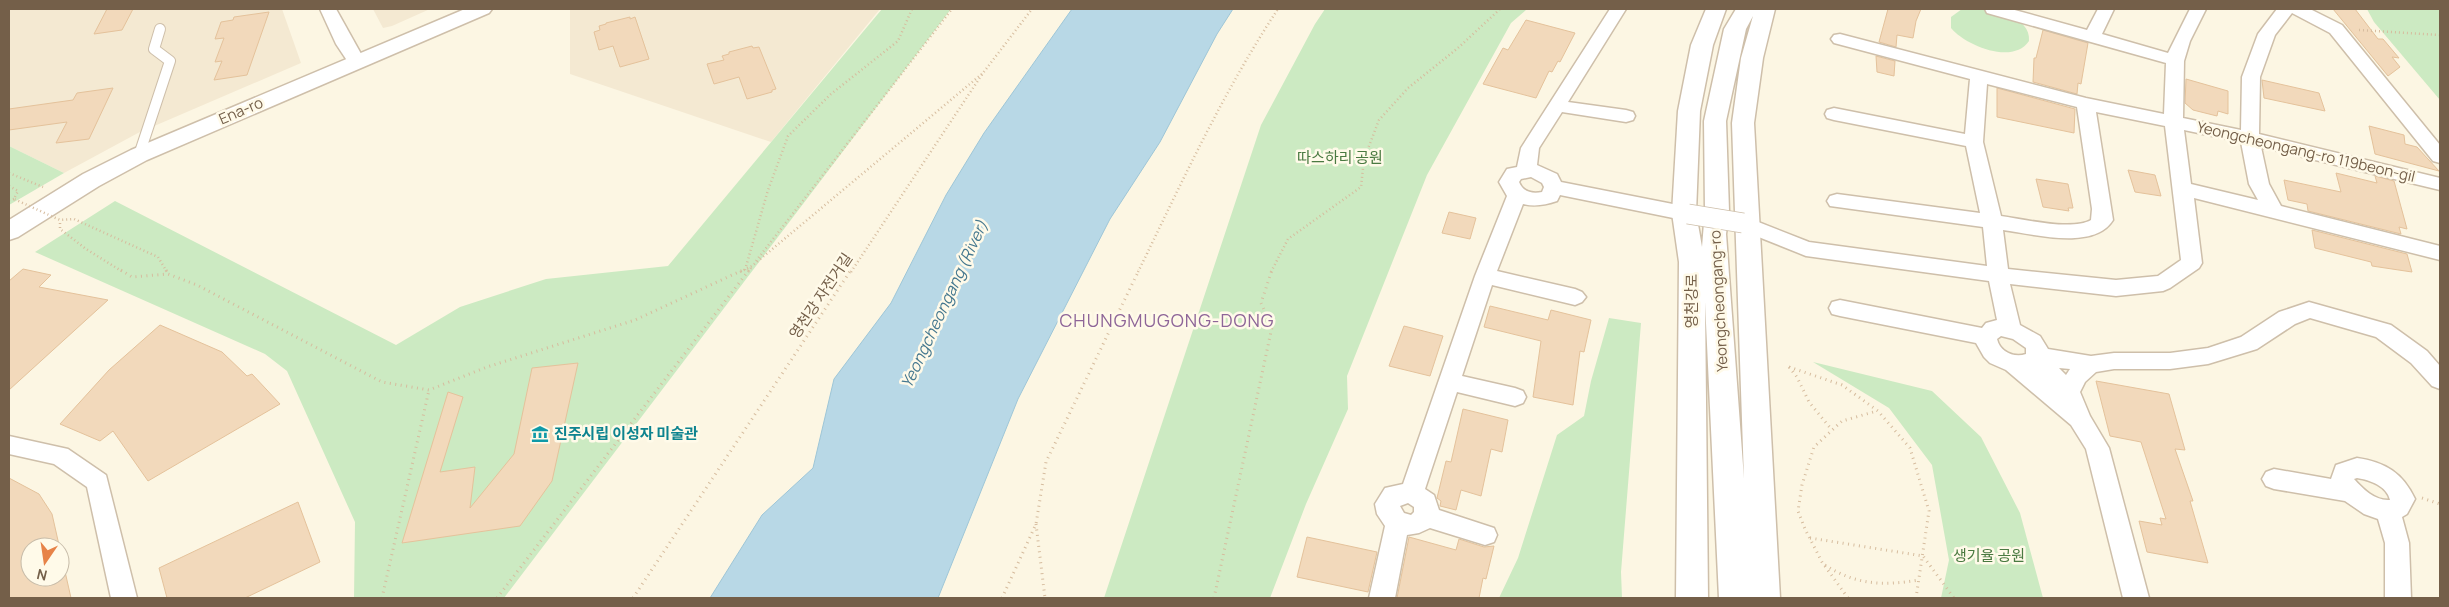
<svg xmlns="http://www.w3.org/2000/svg" width="2449" height="607" viewBox="0 0 2449 607" font-family="Manrope,'Noto Sans KR',sans-serif">
<rect width="100%" height="100%" fill="#fcf6e3"/>
<g fill="#f4e9d2">
<path d="M9,9H282L301,63L138,133L64,173L9,146Z"/>
<path d="M373,9H430L392,26L383,28Z"/>
<path d="M570,9H880L771,142L570,74Z"/>
</g>
<g fill="#cceac2">
<path d="M882,9H951L504,598H354L355,522L287,371L265,354L35,252L115,201L396,345L460,307L546,279L668,266Z"/>
<path d="M1325,9H1527L1511,23L1427,175L1347,376L1348,409L1306,504L1270,598H1104L1261,125L1315,24Z"/>
<path d="M1962,9C1982,6 2031,13 2029,41C2013,65 1966,46 1951,28V17Z"/>
<path d="M2367,9H2440V100L2374,22Z"/>
<path d="M9,146L64,173L9,205Z"/>
<path d="M1609,318L1641,323L1621,572L1622,598H1499L1518,558L1557,435L1584,416L1591,381Z"/>
<path d="M1813,362L1932,391L1981,437L2020,513L2043,598H1941L1949,560L1932,465L1889,408Z"/>
</g>
<path fill="#b8d8e6" stroke="#9ec6d7" d="M1072,9H1233L1217,34L1160,142L1110,219L1018,399L938,598H710L762,515L813,468L834,379L891,303L946,195L984,133Z"/>
<g fill="#f2d9bb" stroke="#e4c29b" fill-rule="evenodd">
<path d="M107,9H133L122,30L94,34Z"/>
<path d="M1888,9H1921L1916,21L1913,38L1897,35L1896,47L1879,42Z"/>
<path d="M2333,9H2355L2378,39H2383L2399,58L2392,57L2400,67L2388,76Z"/>
<path d="M269,12L247,75L214,80L222,61L215,62L224,38L215,39L221,22L233,20L234,17Z"/>
<path d="M630,17V19L635,17L649,59L620,67L613,46L599,50L594,32L600,30L599,26L606,24V23Z"/>
<path d="M1526,20L1575,33L1560,62L1558,61L1552,72L1549,71L1536,98L1483,84L1503,48L1508,50Z"/>
<path d="M2043,30L2088,43L2081,84L2078,83L2077,94L2033,82L2034,58H2036Z"/>
<path d="M752,46L753,48L759,47L776,89L772,90V92L747,99L739,77L714,84L707,64L724,60L722,56L729,54V52Z"/>
<path d="M1876,56L1895,61L1894,76L1877,72Z"/>
<path d="M2186,79L2228,91V114L2218,111L2217,116L2193,110L2185,103Z"/>
<path d="M2262,80L2319,93L2325,111L2264,98Z"/>
<path d="M113,88L89,139L56,143L67,122L9,130V109L73,100L77,93Z"/>
<path d="M1997,88L2075,109L2074,133L1997,117Z"/>
<path d="M2369,126L2404,135L2405,144L2417,147L2439,171L2375,154Z"/>
<path d="M2128,170L2155,175L2161,196L2135,192Z"/>
<path d="M2336,173L2377,183L2375,176L2394,181L2407,229L2399,227L2401,234L2308,211L2307,204L2288,200L2284,180L2341,192Z"/>
<path d="M2036,179L2068,184L2073,208H2068L2069,211L2043,207Z"/>
<path d="M1449,212L1476,218L1470,239L1442,233Z"/>
<path d="M2312,230L2407,254L2412,272L2372,266L2371,262L2315,248Z"/>
<path d="M23,269L51,275L39,287L108,300L9,390V281Z"/>
<path d="M1490,306L1548,320L1551,310L1591,320L1584,352L1580,351L1573,405L1533,397L1541,341L1484,327Z"/>
<path d="M160,325L222,352L247,376L252,374L280,404L148,481L113,431L100,441L60,424L109,370Z"/>
<path d="M1404,326L1443,336L1430,376L1389,366Z"/>
<path d="M578,363L552,481L520,526L402,543L448,392L463,397L440,472L475,467L470,508L514,454L532,368Z"/>
<path d="M2096,381L2169,394L2185,450L2175,449L2193,501H2190L2208,563L2147,552L2139,521L2162,525L2160,518L2166,519L2141,442L2110,436Z"/>
<path d="M1463,409L1508,420L1502,452L1491,449L1481,496L1461,490L1456,510L1440,506L1441,501L1437,498L1446,461L1451,462Z"/>
<path d="M9,478L39,494L52,514L71,598H9ZM30,547H60V577H30Z"/>
<path d="M298,502L320,562L245,598H167L159,568Z"/>
<path d="M1307,537L1377,552L1368,592L1297,577Z"/>
<path d="M1409,537L1456,550L1459,539L1484,547L1494,546L1486,579L1483,578L1479,598H1397Z"/>
</g>
<g fill="none" stroke-linecap="round" stroke-linejoin="round">
<g stroke="#cebfaa" stroke-width="12">
<path id="service" d="M139,155L170,61L154,49L160,29"/>
</g>
<g stroke="#cebfaa" stroke-width="3">
<g id="minor">
<path d="M320,9H336L365,61L362,65H350L336,44Z"/>
<path d="M1610,9H1626L1568,102L1626,110L1633,112L1635,116L1633,120L1626,122L1562,112L1539,148L1537,165L1557,174L1561,182L1688,207L1695,209L1698,214L1695,219L1688,221L1560,195L1557,201C1545,205 1535,207 1523,204L1497,271L1575,289L1582,292L1586,297L1582,302L1575,305L1492,285L1462,376L1515,388L1523,391L1526,397L1523,403L1515,406L1457,392L1425,489L1434,495L1439,510L1494,528L1497,535L1494,542L1485,545L1430,528L1419,533L1407,535L1395,598H1369L1385,526L1377,514L1375,504L1385,488L1403,484L1475,276L1507,196L1499,182L1507,169L1517,167L1521,148ZM1531,177L1542,183L1544,187L1542,192C1532,194 1523,192 1519,182L1521,179ZM1408,503L1414,507V512L1411,515L1404,513L1400,506Z"/>
<path d="M1985,9H2011L2087,30L2098,9H2114L2102,34L2168,53L2190,9H2206L2190,41L2184,61L2183,118L2241,130L2242,77L2258,34L2277,9H2310L2342,25L2440,145V163L2433,161L2330,33L2292,13L2275,35L2260,77L2259,134L2440,178V190L2261,147L2269,184L2281,206L2440,246V260L2194,198L2202,263L2199,268L2170,288L2163,291L2116,296L2010,284L2020,325L2040,336L2048,349L2091,356L2114,353H2170L2208,348L2241,337L2279,312L2309,302L2391,325L2427,351L2440,366V389L2432,386L2411,363L2376,337L2310,318L2295,324L2257,349L2208,364L2170,369H2114L2096,372L2085,382L2080,392L2090,416L2109,448L2149,598H2123L2086,449L2071,425L2006,370L1990,363L1984,357L1976,343L1840,316L1832,314L1829,308L1832,302L1840,300L1982,328L1986,323L1997,320L1989,281L1806,256L1736,228L1733,223L1736,218L1743,216L1809,242L1987,266L1983,227L1830,206L1827,201L1830,196L1837,194L1980,213L1966,146L1834,120L1827,118L1825,114L1827,110L1834,108L1965,134L1970,79L1834,43L1831,39L1834,35L1840,34L2086,98L2164,114L2166,63L1987,13ZM1987,84L2077,107L2092,209L2091,220C2072,231 2023,219 2001,216L1983,142ZM2096,112L2165,126L2181,260L2158,276L2116,280L2008,269L2003,230C2033,234 2094,251 2113,220ZM2184,130L2241,142L2249,184L2258,200L2191,184ZM2001,336L2013,339L2026,348V354C2014,358 2000,352 1997,339ZM2059,368L2070,369L2066,375Z"/>
<path d="M9,436L68,449L106,475L137,598H111L87,487L54,464L9,454Z"/>
<path d="M2357,458C2385,462 2403,473 2415,499L2407,514L2402,517L2409,543L2411,598H2385V543L2378,519L2364,514L2345,501L2274,489L2266,486L2262,479L2266,472L2274,469L2331,479L2336,465ZM2357,478C2370,480 2387,486 2390,500C2375,501 2363,489 2354,479Z"/>
</g>
</g>
<g stroke="#cebfaa" stroke-width="3">
<g id="tertiary">
<path d="M465,9H492L489,13L147,160L99,186L18,237L9,240V220L83,174L131,150Z"/>
<path d="M1706,9H1726L1713,45L1700,111L1696,213L1702,247L1705,211L1704,121L1724,29L1736,9H1775L1763,58L1754,123L1780,598H1719L1705,302L1708,598H1676L1679,262L1672,213L1678,111L1691,45ZM1753,16L1741,58L1732,123L1744,479L1726,234L1729,211L1726,121L1746,29Z"/>
</g>
</g>
<g stroke="#d6bc9e" stroke-width="2.5" stroke-dasharray="1 3" stroke-linecap="butt">
<path d="M2359,30L2440,35"/>
<path d="M9,173L43,187"/>
<path d="M9,200L14,199"/>
<path d="M60,223V229L86,249L123,272"/>
<path d="M107,234L158,257L167,272"/>
<path d="M756,261L952,9"/>
<path d="M745,270L768,190L788,136L831,94L898,41L912,9"/>
<path d="M740,272L752,266L983,73"/>
<path d="M748,272L751,268"/>
<path d="M851,272L983,73L1032,9"/>
<path d="M1138,272C1182,182 1223,92 1278,9"/>
<path d="M1271,272L1288,239L1361,187L1364,159L1379,120L1408,88L1458,48L1500,9"/>
</g>
<g stroke="#d6bc9e" stroke-width="3" stroke-dasharray="1 4.5" stroke-linecap="butt">
<path d="M121,270L132,277L168,274L197,285L382,382L429,390L487,367L635,320L743,270"/>
<path d="M166,270L168,274"/>
<path d="M1789,367L1842,385L1878,411L1910,448L1929,511L1916,598"/>
<path d="M1789,367L1797,377L1809,402L1832,430"/>
<path d="M2422,498L2440,504"/>
<path d="M1036,524L1045,598"/>
<path d="M1810,538L1923,556L1954,598"/>
<path d="M1825,565C1856,585 1883,586 1919,580"/>
<path d="M382,598L429,390"/>
<path d="M497,598L749,270"/>
<path d="M633,598L851,270"/>
<path d="M1002,598L1036,524L1046,462L1139,270"/>
<path d="M1214,598L1272,327L1261,303L1272,270"/>
<path d="M1848,598L1822,562L1805,529L1798,511L1802,485L1814,447L1842,421L1877,411"/>
</g>
<use href="#service" stroke="#fff" stroke-width="10"/>
<use href="#minor" fill="#fff" fill-rule="evenodd"/>
<use href="#tertiary" fill="#fff" fill-rule="evenodd"/>
<g stroke="#cebfaa" stroke-width="21" stroke-linecap="butt">
<path id="minor-bridge" d="M1688,214L1743,223"/>
</g>
<path stroke="#d6bc9e" stroke-width="2.5" stroke-dasharray="1 3" stroke-linecap="butt" d="M9,186L18,191L14,199L60,220L74,219L107,234"/>
<use href="#minor-bridge" stroke="#fff" stroke-width="19"/>
</g>
<defs>
<g id="museum-bare" transform="scale(1.35)"><path d="M0-6L6-3V-2H-6V-3ZM-5-1h2V3h-2ZM-1-1h2V3h-2ZM3-1h2V3H3ZM-6 4H6V6H-6Z" fill="#0f9aa8" stroke="#fffae9" stroke-width="2.5" paint-order="stroke"/></g>
</defs>
<g fill-rule="evenodd">
<use href="#museum-bare" x="540" y="434"/>
</g>
<g text-anchor="middle" stroke-width="5" stroke-linejoin="round" paint-order="stroke">
<g font-size="15" fill="#745f49" stroke="#fffae9">
<text transform="translate(241 111) rotate(-23)" y="5">Ena-ro</text>
<text transform="translate(2306 152) rotate(13)" y="5">Yeongcheongang-ro 119beon-gil</text>
<text transform="translate(821 296) rotate(-56)" y="5">영천강 자전거길</text>
<text transform="translate(1692 301) rotate(-90)" y="5">영천강로</text>
<text transform="translate(1719 301) rotate(-93)" y="5">Yeongcheongang-ro</text>
</g>
<g font-size="15" fill="#4a7a41" stroke="#fffae9">
<text x="1340" y="163">따스하리 공원</text>
<text x="1989" y="561">생기율 공원</text>
</g>
<g font-size="15" font-weight="bold" fill="#0d838f" stroke="#fffae9" text-anchor="start">
<text x="554" y="439">진주시립 이성자 미술관</text>
</g>
<g font-size="16" font-style="italic" fill="#45788f" stroke="#fffae9">
<text transform="translate(944 304) rotate(-65)" y="6">Yeongcheongang (River)</text>
</g>
<g font-size="18" letter-spacing="1" fill="#8e6598" stroke="#fffae9">
<text x="1167" y="327">CHUNGMUGONG-DONG</text>
</g>
</g>
<rect width="2449" height="607" fill="none" stroke="#745f49" stroke-width="20"/>
<g transform="translate(45 562) rotate(193)"><circle r="24" fill="#fffae9" stroke="#c7bca9"/>
<path d="M0-4L9 19L0 12L-9 19Z" fill="#e78348"/>
<text y="-8" font-size="14" font-weight="bold" text-anchor="middle" fill="#745f49">N</text>
</g>
</svg>
